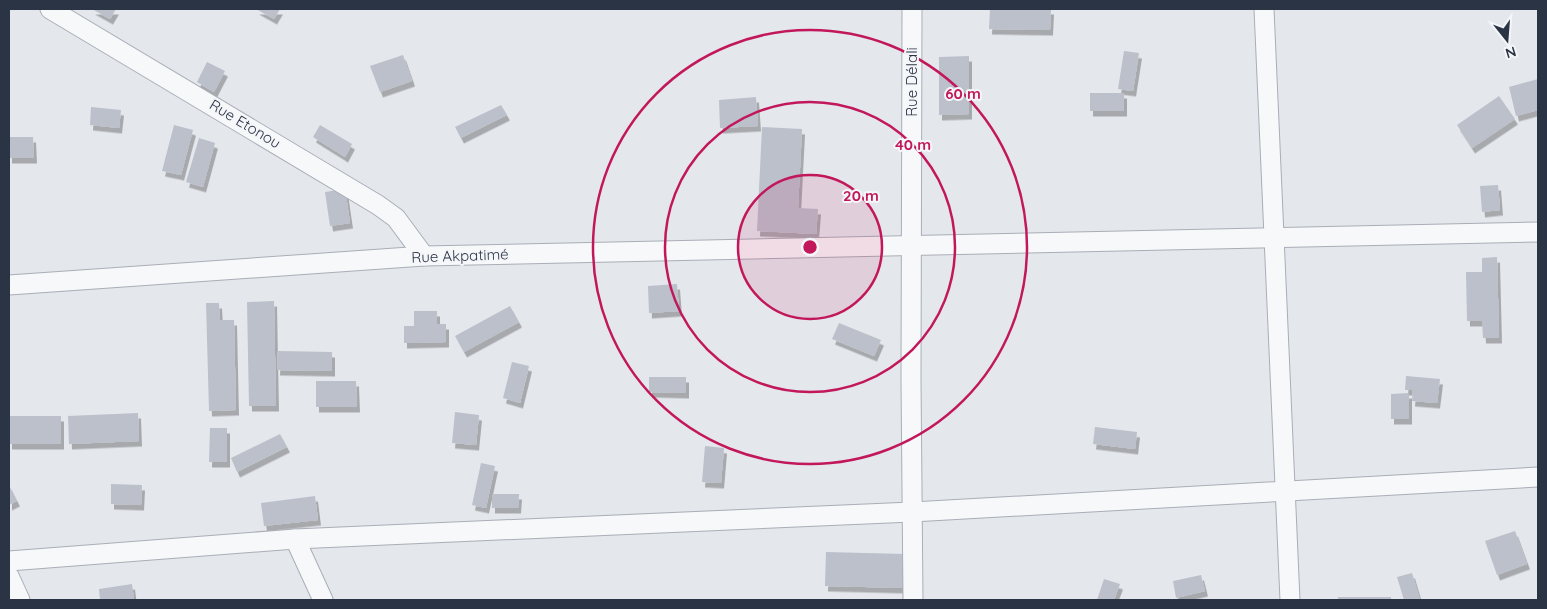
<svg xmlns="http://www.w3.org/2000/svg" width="1547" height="609" viewBox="0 0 1547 609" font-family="Quicksand,sans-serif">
<defs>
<filter id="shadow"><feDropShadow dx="3" dy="5.5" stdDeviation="0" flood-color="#0004"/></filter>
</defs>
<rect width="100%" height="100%" fill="#e4e7ec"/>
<g fill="#bbc0ca" filter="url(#shadow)">
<path d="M92,9H116L110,19Z"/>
<path d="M256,9H280L274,19Z"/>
<path d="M990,9H1051L1050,30L989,29Z"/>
<path d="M1124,51L1139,53L1133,91L1118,89Z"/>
<path d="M403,55L412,81L380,92L370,66Z"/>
<path d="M969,56V114L939,115V57Z"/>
<path d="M207,62L225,71L214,92L197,82Z"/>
<path d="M1538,79V110L1516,116L1509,87Z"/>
<rect x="1090" y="93" width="34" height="18"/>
<path d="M1499,96L1515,119L1472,148L1457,125Z"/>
<path d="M756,97L758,126L720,128L719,100Z"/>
<path d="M501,105L507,115L461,138L455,127Z"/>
<path d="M91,107L121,110L119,128L90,125Z"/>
<path d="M174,125L193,130L181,175L162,171Z"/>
<path d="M320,125L352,144L345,157L313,137Z"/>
<path d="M762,127L802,129L798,208L818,209L816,234L757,231Z"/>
<path d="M9,137H33L34,158H9Z"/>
<path d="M199,138L215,143L203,187L186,182Z"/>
<path d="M1498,185L1500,210L1482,212L1480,186Z"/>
<path d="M345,189L350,223L330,226L325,192Z"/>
<path d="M1497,257L1499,338H1483L1482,321H1467L1466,272H1482V258Z"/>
<path d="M677,284L679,311L649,313L648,286Z"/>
<path d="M274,301L276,406H249L247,302Z"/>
<path d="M206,303H219L220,320H234L236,410L209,411Z"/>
<path d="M510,306L519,322L464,352L455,336Z"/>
<path d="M414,311H437V324H446V342L404,343V326H414Z"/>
<path d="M839,323L881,340L874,356L832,339Z"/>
<path d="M278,351L332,352V371L277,370Z"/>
<path d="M512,362L529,366L520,403L503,398Z"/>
<path d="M1406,376L1440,379L1437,403L1412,401L1413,390H1405Z"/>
<path d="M649,377H686V393L649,392Z"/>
<path d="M316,381H356L357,407H316Z"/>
<path d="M1409,393V419H1391V394Z"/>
<path d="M455,412L479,415L476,445L452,443Z"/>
<path d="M138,413L139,441L69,444L68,416Z"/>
<rect x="9" y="416" width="52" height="28"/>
<path d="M1095,427L1137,432L1135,449L1093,444Z"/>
<path d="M210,428H227V462H209Z"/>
<path d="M280,434L287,447L237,472L231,458Z"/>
<path d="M705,446L724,448L721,483L702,482Z"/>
<path d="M481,463L495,466L486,508L472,505Z"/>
<path d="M111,484L142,485L141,505L111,504Z"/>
<path d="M9,485L17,501L9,505Z"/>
<path d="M492,494H519L518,508H492Z"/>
<path d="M315,496L318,520L264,526L261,503Z"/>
<path d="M1515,531L1527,564L1497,575L1485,541Z"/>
<path d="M826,552L905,554L904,588L825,586Z"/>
<path d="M1412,573L1420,600H1404L1397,577Z"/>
<path d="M1201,575L1205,591L1176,598L1173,581Z"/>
<path d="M1104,579L1120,584L1114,600H1097Z"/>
<path d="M132,584L134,600H100L99,589Z"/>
<rect x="1338" y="597" width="53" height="3"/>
</g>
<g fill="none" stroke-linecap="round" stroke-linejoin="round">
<g stroke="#a9aeb7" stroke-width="21">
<g id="street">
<path d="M50,9L378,205L396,218L424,256"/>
<path d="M912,9L911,379L913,600"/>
<path d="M1264,9L1290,600"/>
<path d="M9,285L424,256L1538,232"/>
<path d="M295,539L323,600"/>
<path d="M9,561L295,539L912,512L1538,477"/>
<path d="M9,576L20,600"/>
</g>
</g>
<use href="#street" stroke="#f7f8fa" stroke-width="19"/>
</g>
<circle cx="810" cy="247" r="72" fill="#c2185b" fill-opacity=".12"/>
<g fill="none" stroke="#c2185b" stroke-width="2.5">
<circle cx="810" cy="247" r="72"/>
<circle cx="810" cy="247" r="145"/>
<circle cx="810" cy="247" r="217"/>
</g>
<g text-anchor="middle" stroke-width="4" stroke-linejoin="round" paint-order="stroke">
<g font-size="15" fill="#2b3445" stroke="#f4f6f9">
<text transform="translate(912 82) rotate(-90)" y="5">Rue Délali</text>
<text transform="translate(245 124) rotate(31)" y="5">Rue Etonou</text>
<text transform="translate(460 256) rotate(-2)" y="5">Rue Akpatimé</text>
</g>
</g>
<circle cx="810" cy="247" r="8" fill="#c2185b" stroke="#f4f6f9" stroke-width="2.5"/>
<g font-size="15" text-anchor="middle" font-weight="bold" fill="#c2185b" stroke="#f4f6f9" stroke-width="4" stroke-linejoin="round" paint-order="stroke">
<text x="963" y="99">60 m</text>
<text x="913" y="150">40 m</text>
<text x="861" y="201">20 m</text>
</g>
<rect width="1547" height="609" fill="none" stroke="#2b3445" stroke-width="20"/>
<g transform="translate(1507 40) rotate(163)" stroke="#f4f6f9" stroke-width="4" paint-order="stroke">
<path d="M0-4L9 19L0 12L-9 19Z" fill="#2b3445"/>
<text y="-8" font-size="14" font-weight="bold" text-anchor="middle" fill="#2b3445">N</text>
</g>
</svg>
